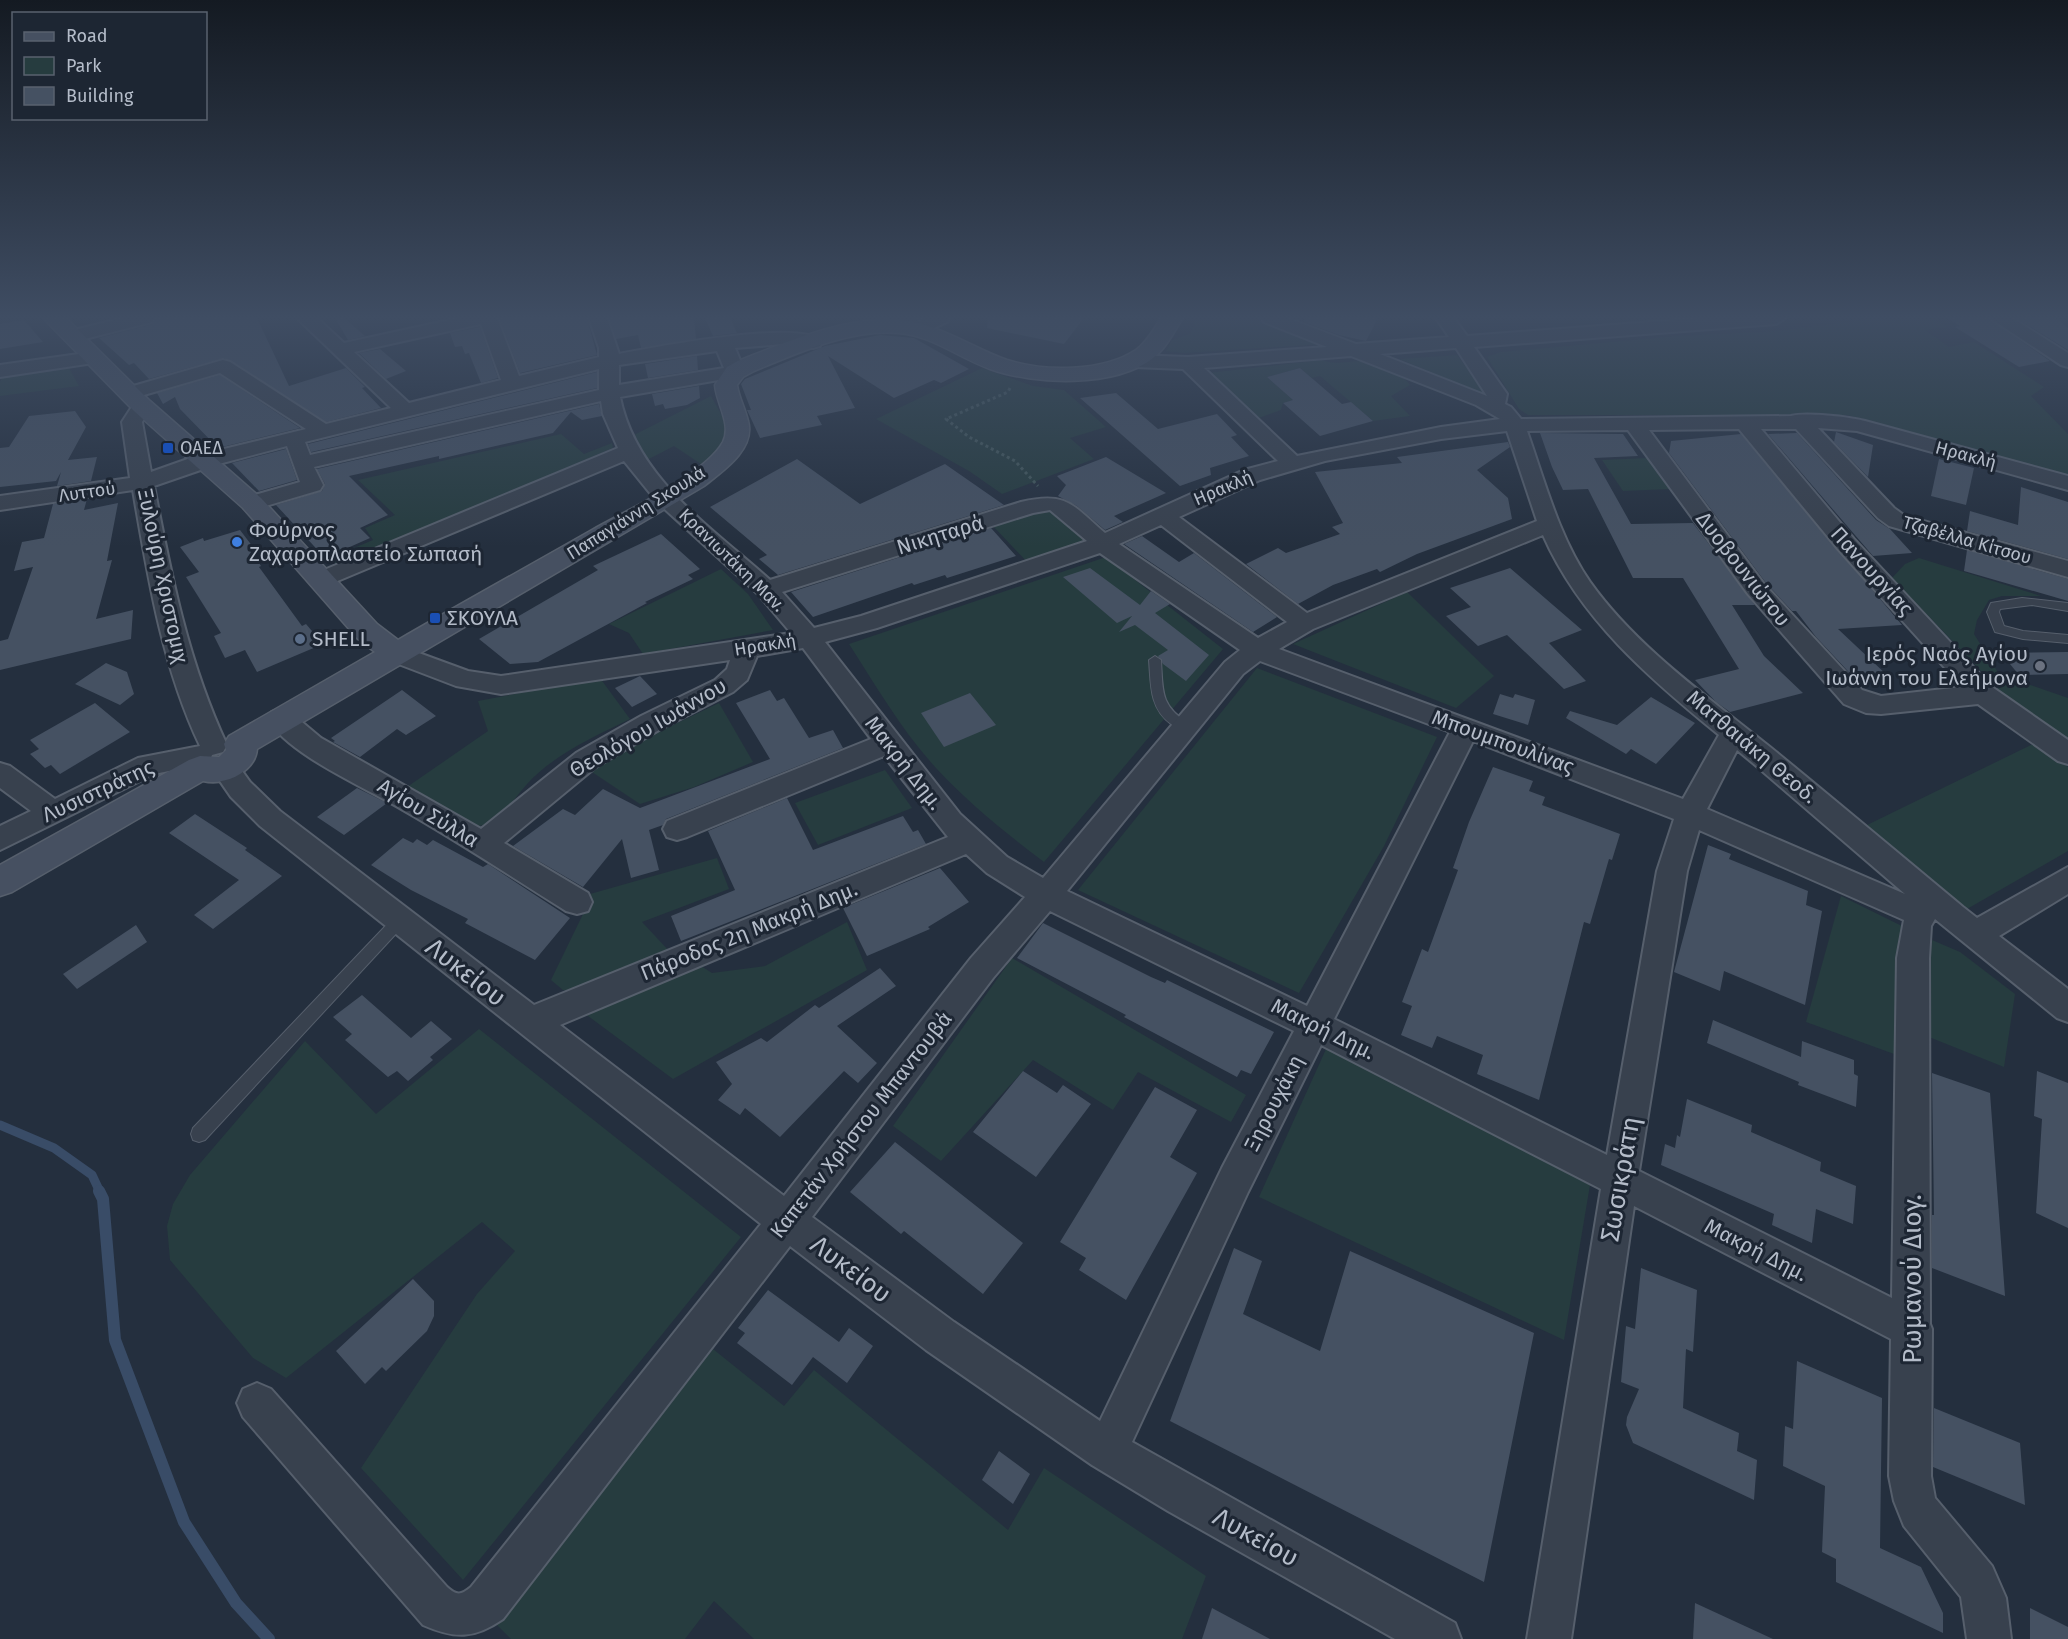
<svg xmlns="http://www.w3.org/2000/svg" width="2068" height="1639" viewBox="0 0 2068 1639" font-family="'Fira Sans',sans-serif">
<rect width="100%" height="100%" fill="#242f3e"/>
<g fill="#263c3f">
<path d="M1191,318H1263L1324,344L1184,353L1166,351L1172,340L1190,334L1195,322Z"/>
<path d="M1877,318H1931L1948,327L1925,330L1949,347L1974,342L2044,387L2031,396L2068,434V477L1847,415H1528L1519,409L1487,357L1501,352L1678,336L1778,331Z"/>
<path d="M1457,355L1484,391V395L1400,359Z"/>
<path d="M1322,360C1335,366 1350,360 1364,361C1378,362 1403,374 1410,385L1391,396L1410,416L1373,421L1320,376L1312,378L1300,368L1267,377L1293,400L1283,403L1281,410L1256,419L1208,373Z"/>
<path d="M69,368L79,386L0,396V382L4,374Z"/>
<path d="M982,368L1033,386L1064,390L1106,427L1070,438L1094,459L1002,494L969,471L876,419Z"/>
<path d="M711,396L726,423L727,438L714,455L701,464L674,446L647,460L632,436Z"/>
<path d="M561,434L584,454L612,443L613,448L338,565L330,558L373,540L365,528L395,515L358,480Z"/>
<path d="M1649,458L1671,489L1623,491L1602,460Z"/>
<path d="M1049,507L1089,540L1028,563L992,525Z"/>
<path d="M1106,557L1223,649L1044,862C1007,834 967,802 936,768C902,731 876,686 849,644Z"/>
<path d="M1919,558L2041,596H2002L1989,600L1977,620L1974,634L1999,674L2068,698V747L2003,694L1892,578L1905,564Z"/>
<path d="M721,569L748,594L773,630L643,654L629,633L609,624Z"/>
<path d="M1407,592L1494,676L1456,708L1293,644Z"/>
<path d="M1257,668L1437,737L1384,846L1299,993L1078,890Z"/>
<path d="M600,678L630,719C595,736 555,754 528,783C515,797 497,827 476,826C464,825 420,795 407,787L488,731L478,701Z"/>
<path d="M719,703L753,762L694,787L640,804L589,770L640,741Z"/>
<path d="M2033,744L2068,767V851L1967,909L1865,826Z"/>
<path d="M885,770L912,808L818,845L795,803Z"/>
<path d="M717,858L729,889L642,922L670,952L571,991L563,990L551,980L584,912L590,894Z"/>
<path d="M1841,896L1902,926L1894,1054L1806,1022Z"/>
<path d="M847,922L867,970L673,1079L584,1013L701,966L712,973L765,966Z"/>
<path d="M1932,940L1960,952L2015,994L2004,1067L1929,1037L1928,951Z"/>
<path d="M1012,958L1246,1095L1231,1122L1138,1072L1113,1110L1033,1060L941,1161L893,1126Z"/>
<path d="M479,1029L741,1237L463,1580L361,1468L477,1294L515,1251L482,1222L286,1378L253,1358L170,1260L167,1226L173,1204L190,1175L305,1041L376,1114Z"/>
<path d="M1327,1047L1590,1185L1564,1340L1259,1197Z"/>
<path d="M713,1349L784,1406L814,1370L1008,1530L1044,1468L1206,1576L1182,1639H754L714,1601L685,1639H511L497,1625Z"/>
</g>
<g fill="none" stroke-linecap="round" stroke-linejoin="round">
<path stroke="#394c67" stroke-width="9" d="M0,1125L54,1148L92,1175L100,1192"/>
<path stroke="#394c67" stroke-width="12" d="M99,1191L103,1199L115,1340L184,1522L236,1603L269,1639"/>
</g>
<g fill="#455162">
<path d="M156,318H257L289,386L346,368L365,387L362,388L381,408L326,422L224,358L149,379L134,363L129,365L99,338L153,324Z"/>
<path d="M335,318H344L365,336L348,340Z"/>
<path d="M499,318H587L597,355L520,373Z"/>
<path d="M609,318H694L696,339L641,348L638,335L616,339Z"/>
<path d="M705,318H730L737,333L713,336Z"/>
<path d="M988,318H1084L1064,344L987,328Z"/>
<path d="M1304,318H1378L1366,341L1339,335L1304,322Z"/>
<path d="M1948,318H1988L2050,361L2019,367L1955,327L1960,326Z"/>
<path d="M2016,318H2056L2068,328V350Z"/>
<path d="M24,320L43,342L0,349V324Z"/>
<path d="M480,327L498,378L481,383L469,353L465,354L462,346L455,347L450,333Z"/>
<path d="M880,335L914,338L969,369L941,383L934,380L894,398L828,356L855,408L817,416L822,425L760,438L747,410H751L741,384L745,379L825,346Z"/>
<path d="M380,349L406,371L386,379L359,353Z"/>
<path d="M697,356L698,370L648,378L645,364Z"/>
<path d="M1300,368L1342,404L1351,402L1373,421L1320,436L1283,403L1293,400L1267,377Z"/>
<path d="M597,372V388L311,452L308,444Z"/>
<path d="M220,375L300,428L218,448L180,409L175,397L163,404L157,393Z"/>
<path d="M699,386L700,398L687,405L665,409L663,404L655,406L652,394Z"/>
<path d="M1116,393L1158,429L1217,414L1237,435L1231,437L1249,456L1210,468L1211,475L1180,486L1080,398Z"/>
<path d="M599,404L602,416L582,420L571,412L553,433L439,459V456L349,476L388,515L360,528L370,538L325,558L276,505L322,491L325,484L317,469Z"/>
<path d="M75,411L86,427L68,460L97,457L91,481L57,486L61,472L56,481L0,487V448L9,447L29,416Z"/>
<path d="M1836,432L1873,445L1868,477L1834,442Z"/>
<path d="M1540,433L1623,434L1638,456L1594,458L1631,524L1693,523L1755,605H1732L1764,656L1803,693L1730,712L1716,702L1695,680L1739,669L1683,578H1633L1588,489L1563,490L1552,467Z"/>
<path d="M1797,433L1876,520L1890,529L1912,553L1873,556L1768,434Z"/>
<path d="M1741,434L1902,625L1838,629L1888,676L1858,682L1816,637L1796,611H1792L1766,583L1669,453L1671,441Z"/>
<path d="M1508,442L1510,447L1477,470L1508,498L1512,519L1417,554L1380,572L1377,569L1333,585L1298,604L1246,564L1278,548L1286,553L1340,534L1332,527L1343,523L1315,472L1402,463L1397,457Z"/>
<path d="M286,449L297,480L259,491L232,463Z"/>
<path d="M1106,457L1166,493L1114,516L1123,522L1105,530L1077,506L1058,496L1066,485L1057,476Z"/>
<path d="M797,459L860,504L945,464L1004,505L778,575L759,559L767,555L710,507Z"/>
<path d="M1939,459L1974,468L1966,505L1931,496Z"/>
<path d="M2021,487L2068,502V559L1967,531L1970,511L2018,525Z"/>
<path d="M87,499L84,510L118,503L107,561L112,560L96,619L133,610L131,639L0,670V641L8,639L33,567L14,571L22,542L44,538L53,504Z"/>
<path d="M991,528L1016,556L947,578L945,575L914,585L912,583L813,617L791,592Z"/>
<path d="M240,530L253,547L249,548L261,566L259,567L302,626L306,624L323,644L257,672L245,650L225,658L214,636L221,633L186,577L199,572L180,547L203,538L204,541Z"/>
<path d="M661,534L700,569L688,575L693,579L645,602L647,603L538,662L510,664L479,639L598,570L593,566Z"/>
<path d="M1142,536L1179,562L1194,553L1277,617L1253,632L1124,544Z"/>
<path d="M1967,550L2068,579V601L1964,571Z"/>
<path d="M1090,568L1140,605L1151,591L1170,604L1155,613L1209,655L1186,681L1163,664L1158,656L1168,650L1135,625L1119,632L1132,616L1117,623L1063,577Z"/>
<path d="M1510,568L1582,630L1549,643L1586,681L1564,689L1507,635L1478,646L1446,616L1471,607L1450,588Z"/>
<path d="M2068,652V674L2019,675L2001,653Z"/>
<path d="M106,663L127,672L134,694L120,705L75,684Z"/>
<path d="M640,676L657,694L632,707L615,688Z"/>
<path d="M402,690L436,716L406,735L397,729L360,757L333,742L335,741L331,738Z"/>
<path d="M770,690L777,701L784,698L809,738L833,730L843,748L666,819L663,825L649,830L659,870L631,878L622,839L583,887L513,846L563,809L575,815L603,789L640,808L770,759L736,703Z"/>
<path d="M970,693L996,725L944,747L921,713Z"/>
<path d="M1500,694L1513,698L1515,694L1535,700L1528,725L1493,714Z"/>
<path d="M1651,697L1695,723L1656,764L1631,749L1626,754L1566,718L1570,711L1617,725Z"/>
<path d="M95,703L130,732L60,774L51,765L45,768L30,754L39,749L30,740Z"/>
<path d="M1493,767L1533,781L1529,791L1545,797L1542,805L1620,834L1612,860L1609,859L1590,924L1584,922L1539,1100L1477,1074L1483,1055L1437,1036L1432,1048L1401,1035L1412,1006L1402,1002L1422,949L1428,952L1458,870L1453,868L1469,822Z"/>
<path d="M357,788L387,803L344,835L317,817Z"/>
<path d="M787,798L813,850L903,816L913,832L918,830L926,844L681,941L671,916L735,890L708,831Z"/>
<path d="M195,814L247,848L245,850L282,876L213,929L194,915L239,880L169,833Z"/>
<path d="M403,838L413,843L417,839L427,845L433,840L483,867L488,864L570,918L535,960L465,923L468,919L411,890L371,865Z"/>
<path d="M1708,845L1731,854L1729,859L1808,891L1806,905L1822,911L1805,1005L1724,971L1720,991L1674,972Z"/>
<path d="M940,868L969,902L928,927L930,929L867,956L843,908Z"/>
<path d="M1043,923L1151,977L1165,983L1167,980L1274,1032L1251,1074L1241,1070L1237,1077L1124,1017L1126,1015L1017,958Z"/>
<path d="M136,925L147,942L77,989L63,974Z"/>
<path d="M880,968L896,986L837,1026L877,1063L858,1083L844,1071L780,1137L745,1108L740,1115L718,1100L732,1084L716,1062L761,1038L767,1042L815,1005L819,1008Z"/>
<path d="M362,995L411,1038L431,1021L452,1039L430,1057L433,1060L408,1081L397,1071L388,1077L345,1040L352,1034L333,1017Z"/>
<path d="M1713,1020L1801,1057L1802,1041L1854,1060V1074L1858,1076L1856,1107L1798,1085L1799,1082L1707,1043Z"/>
<path d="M1023,1071L1057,1093L1063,1085L1091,1104L1036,1177L973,1132Z"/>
<path d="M2037,1071L2068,1083V1228L2036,1213L2042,1119L2034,1116Z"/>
<path d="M1932,1073L1990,1093L2005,1296L1932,1268V1215H1934Z"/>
<path d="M1155,1087L1197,1110L1170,1157L1197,1173L1126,1300L1079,1270L1086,1258L1060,1242Z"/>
<path d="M1687,1099L1752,1125L1751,1132L1821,1162L1820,1171L1856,1186L1853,1224L1816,1209L1812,1243L1772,1225L1774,1214L1661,1165L1665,1144L1675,1148L1677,1135L1680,1137Z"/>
<path d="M895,1142L1023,1243L983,1294L904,1231L901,1234L850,1192Z"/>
<path d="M1234,1248L1262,1261L1243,1314L1320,1351L1350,1251L1534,1333L1484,1582L1170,1421Z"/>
<path d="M1641,1268L1697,1290L1693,1352L1686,1349L1683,1408L1739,1433L1737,1451L1757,1460L1754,1500L1633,1443L1626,1425L1627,1417L1639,1389L1621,1382L1626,1326L1635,1329Z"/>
<path d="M413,1279L434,1301V1316L427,1331L386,1371L382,1367L365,1384L336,1351Z"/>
<path d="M768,1290L839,1342L849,1328L873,1346L847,1383L813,1357L792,1385L737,1343L745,1333L738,1328Z"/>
<path d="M1797,1361L1882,1398L1880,1548L1921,1567L1943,1613V1633L1836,1582V1559L1822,1552L1825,1486L1783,1466L1785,1426L1793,1429Z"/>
<path d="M1934,1408L2020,1443L2025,1505L1933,1467Z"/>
<path d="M999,1451L1030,1474L1013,1504L982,1480Z"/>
<path d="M1695,1603L1773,1639H1693Z"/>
<path d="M1212,1608L1270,1639H1202Z"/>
<path d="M2030,1608L2068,1627V1639H2030Z"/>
</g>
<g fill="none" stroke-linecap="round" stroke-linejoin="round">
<g stroke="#565f6c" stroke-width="2">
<g id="lane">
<path d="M2022,598L2068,603V611L2032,605L2000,609L1999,612L2004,626L2023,631L2068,635V643L2023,639L1995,632L1987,612L1991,603Z"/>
<path d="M1155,656L1161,660C1163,691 1160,705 1188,723L1190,726L1188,729C1181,731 1177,728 1171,724C1149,708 1151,684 1149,660Z"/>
<path d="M400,914L405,916L407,920L405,924L205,1140L199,1142L193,1140L191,1134L193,1128L395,916Z"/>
</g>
</g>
<g stroke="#565f6c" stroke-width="4">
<g id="street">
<path d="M123,318H154L152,322L73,342L64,336L66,332Z"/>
<path d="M297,318H317L344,343L459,318H497L519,376L599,357V348L589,318H607L619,354C650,348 806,318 822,342L820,346L813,348L796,343L735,348L745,372L742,376L620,397C636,478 712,528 770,580L1021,502C1067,491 1072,505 1105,533L1244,470L1278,461L1183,369L1134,367L1124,361L1134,355L1188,357L1327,347L1264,322L1262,318H1287L1356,344L1449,337L1436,318H1454L1467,336L1704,318H1785L1776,324L1474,347L1507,394L1505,404L1511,407L1521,419L1791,416C1805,412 1850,417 1865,421L2068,476V490L1857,431L1818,428L1894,508L1905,516L2068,561V577L1889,526L1878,518L1796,429H1761L1854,539L1992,687L2068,740V764L2058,761L1978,704L1881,714L1866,713L1844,704L1748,594L1628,430L1527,431C1545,482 1559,537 1590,582C1637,648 1708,697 1770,747C1835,800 1899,854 1963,907L1977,918L2068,867V894L1999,936L2068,989V1022L2057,1018L1935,919L1931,926L1929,958L1930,1324L1932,1329L1931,1476L1935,1498L1992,1566L2006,1598L2011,1639H1967L1961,1597L1904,1526L1894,1501L1889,1476L1891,1339L1634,1206L1571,1639H1527L1601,1189L1321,1045L1248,1192L1132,1442L1455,1623L1461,1639H1395L1168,1511L1092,1465L926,1350L790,1246L503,1619C474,1639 455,1639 423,1625L243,1417L237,1403L243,1389L257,1383L271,1389L447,1587C457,1596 461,1595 471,1587L761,1224L260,826L231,797L211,768L215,761L225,758L235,761L250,782L280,811L534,1005L948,837L884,756L687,837L677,840L667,837L663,829L667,821L871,739L803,648L757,656L747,680L733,692L659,730L596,767L504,843L588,893L592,902L588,911L577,914L566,911C512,877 459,842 403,810C367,788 288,755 268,719L272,712L281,709L290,712L321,738L481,829L576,753L641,716L715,680L727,669L730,660L501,694L456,686L388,660L384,654L388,648L397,645L468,671L501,676L791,633L758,594L658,503L624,461L328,585L320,588L312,585L308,580L312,575L618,448L603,414L601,401L314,467L323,485L320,490L252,510L244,508L241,503L244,498L300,482L287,446L215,465L154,486C171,575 188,662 227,745L223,752L212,755L209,763L154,774L0,850V826L31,811L0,788V763L10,766L55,799L138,758L200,746C162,666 148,577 133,490L0,510V496L130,478L122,422L135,402H149L152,406L142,422L151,472L199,455L306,429L220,373L130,399L123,397L120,393L123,389L223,360L230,362L326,424L391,408ZM481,324L501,380L409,403L354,352ZM1456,348L1487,396L1380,354ZM717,351L724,368L619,385V365ZM1351,356L1476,405L1500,419L1441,427L1297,456L1204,368ZM599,369V390L310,455L305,442ZM1739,429L1838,549L1962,687L1881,696L1862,690L1764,584L1649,430ZM1507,431L1537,521L1307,613L1179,517L1260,480L1325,461L1441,439ZM1050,510L1087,541L861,616L814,628L782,592L1033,513ZM1161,525L1287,622L1258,638L1119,544ZM1543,535C1580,619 1649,678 1719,735L1683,799L1279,649L1313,629ZM1100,553L1240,650L1225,662L1043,878L1007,857L960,814L825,642L877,628ZM1260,661L1450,732L1307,1006L1067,891L1243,674ZM1473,741L1674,819L1657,871L1607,1155L1334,1019ZM1737,750L1754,764L1905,894L1707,809ZM1699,830L1904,920L1897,958L1892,1298L1639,1171L1687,871ZM966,854L987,873L1025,897L971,958L784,1196L560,1025ZM1050,911L1294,1031L1222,1168L1100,1421L954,1322L812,1217L993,978Z"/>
<path d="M889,318H913L920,321L926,318H949L947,322L921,334L891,322Z"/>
<path d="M1990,318H2012L2068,353V367L2061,365Z"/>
<path d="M93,352L100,354L103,358L100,362L0,377V365Z"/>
</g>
</g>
<g stroke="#565f6c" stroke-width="3">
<path id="secondary" d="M43,318H66L150,401L261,498L377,624L398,640C462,603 527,567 592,530C625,511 705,475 723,442C732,424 716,403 715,385L727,367L738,361C787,342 843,317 896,320C937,322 970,347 1007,360C1044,372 1103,372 1136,350C1147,342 1154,329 1161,318H1183C1174,331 1166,349 1153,358C1115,388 1034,385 990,369C959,358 931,335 898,333C849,329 798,353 754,371L743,377L737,385C739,398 745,408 748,421C756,449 723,471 704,486L257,749C255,772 225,786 203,781L12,892L0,896V865L189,760L200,756L219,757L226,750L224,744L229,736L375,652L357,638L243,508L134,411Z"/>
</g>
<path stroke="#44595c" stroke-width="3" stroke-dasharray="3 3" stroke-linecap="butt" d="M1010,388L1008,392L946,419L969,437L1015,461L1038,486"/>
<use href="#lane" fill="#38414e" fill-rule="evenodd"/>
<use href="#street" fill="#38414e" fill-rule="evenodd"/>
<use href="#secondary" fill="#465061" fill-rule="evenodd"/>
</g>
<linearGradient id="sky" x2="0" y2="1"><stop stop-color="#141a22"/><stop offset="0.58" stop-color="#3f4d63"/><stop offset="1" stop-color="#3f4d63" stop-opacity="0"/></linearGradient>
<rect width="2068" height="547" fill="url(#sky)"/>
<g fill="#1a4fb4" stroke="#1d2633" stroke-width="2">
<rect x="162" y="442" width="12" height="12" rx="3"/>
<rect x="429" y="612" width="12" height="12" rx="3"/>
</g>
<circle fill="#3f7fe0" stroke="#1d2633" stroke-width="2" cx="237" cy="542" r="6"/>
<circle fill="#5c6f8a" stroke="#1d2633" stroke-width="2" cx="300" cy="639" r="6"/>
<circle fill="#6b7280" stroke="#1d2633" stroke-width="2" cx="2040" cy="666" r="6"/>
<g text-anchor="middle" stroke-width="6" stroke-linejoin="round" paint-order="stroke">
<g font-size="18" fill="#b4bcc9" stroke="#1d2633" text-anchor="start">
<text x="180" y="454">ΟΑΕΔ</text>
</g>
<g font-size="18" fill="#b4bcc9" stroke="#1d2633">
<text transform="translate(1966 455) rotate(15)" y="6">Ηρακλή</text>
<text transform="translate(1223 488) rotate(-23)" y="6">Ηρακλή</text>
<text transform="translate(87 492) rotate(-8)" y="6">Λυττού</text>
<text transform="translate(636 513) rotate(-32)" y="6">Παπαγιάννη Σκουλά</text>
<text transform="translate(1967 540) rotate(16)" y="6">Τζαβέλλα Κίτσου</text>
<text transform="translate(732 560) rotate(44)" y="6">Κρανιωτάκη Μαν.</text>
<text transform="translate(765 645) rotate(-9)" y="6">Ηρακλή</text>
</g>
<g font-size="21" fill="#b4bcc9" stroke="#1d2633" text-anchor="start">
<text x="249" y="537">Φούρνος<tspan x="249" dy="24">Ζαχαροπλαστείο Σωπασή</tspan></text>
<text x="447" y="625">ΣΚΟΥΛΑ</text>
<text x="312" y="646">SHELL</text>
<text x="2028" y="661" text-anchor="end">Ιερός Ναός Αγίου<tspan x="2028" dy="24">Ιωάννη του Ελεήμονα</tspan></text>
</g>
<g font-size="21" fill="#b4bcc9" stroke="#1d2633">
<text transform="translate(940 535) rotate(-17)" y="7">Νικηταρά</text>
<text transform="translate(1743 569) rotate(52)" y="7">Δυοβουνιώτου</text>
<text transform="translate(1872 571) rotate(48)" y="7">Πανουργίας</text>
<text transform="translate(163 576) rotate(78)" y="7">Ξυλούρη Χριστομιχ</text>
<text transform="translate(648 728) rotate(-30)" y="7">Θεολόγου Ιωάννου</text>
<text transform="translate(1503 742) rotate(20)" y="7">Μπουμπουλίνας</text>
<text transform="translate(1752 747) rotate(40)" y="7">Ματθαιάκη Θεοδ.</text>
<text transform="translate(904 763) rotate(52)" y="7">Μακρή Δημ.</text>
<text transform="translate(98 791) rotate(-25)" y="7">Λυσιστράτης</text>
<text transform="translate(428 813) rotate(31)" y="7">Αγίου Σύλλα</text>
<text transform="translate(749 931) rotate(-22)" y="7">Πάροδος 2η Μακρή Δημ.</text>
<text transform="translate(1323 1029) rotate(26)" y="7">Μακρή Δημ.</text>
<text transform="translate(1274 1103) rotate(-63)" y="7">Ξηρουχάκη</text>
<text transform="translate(861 1125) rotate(-52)" y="7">Καπετάν Χρήστου Μπαντουβά</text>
<text transform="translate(1756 1250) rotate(27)" y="7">Μακρή Δημ.</text>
</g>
<g font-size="26" fill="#b4bcc9" stroke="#1d2633">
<text transform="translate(466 972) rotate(38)" y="9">Λυκείου</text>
<text transform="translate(1620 1179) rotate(-80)" y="9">Σωσικράτη</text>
<text transform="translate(851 1269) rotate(37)" y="9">Λυκείου</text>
<text transform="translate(1912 1279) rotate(-90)" y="9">Ρωμανού Διογ.</text>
<text transform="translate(1256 1537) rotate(29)" y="9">Λυκείου</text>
</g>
</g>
<rect x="12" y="12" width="195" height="108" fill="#1d2633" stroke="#59626f" stroke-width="1.5"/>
<rect x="24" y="32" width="30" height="9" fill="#465061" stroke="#59626f" stroke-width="1.5"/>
<text x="66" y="42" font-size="18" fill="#b4bcc9">Road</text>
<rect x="24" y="57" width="30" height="18" fill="#263c3f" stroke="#59626f" stroke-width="1.5"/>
<text x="66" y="72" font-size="18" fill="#b4bcc9">Park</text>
<rect x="24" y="87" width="30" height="18" fill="#455162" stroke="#59626f" stroke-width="1.5"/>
<text x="66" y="102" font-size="18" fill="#b4bcc9">Building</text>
</svg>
